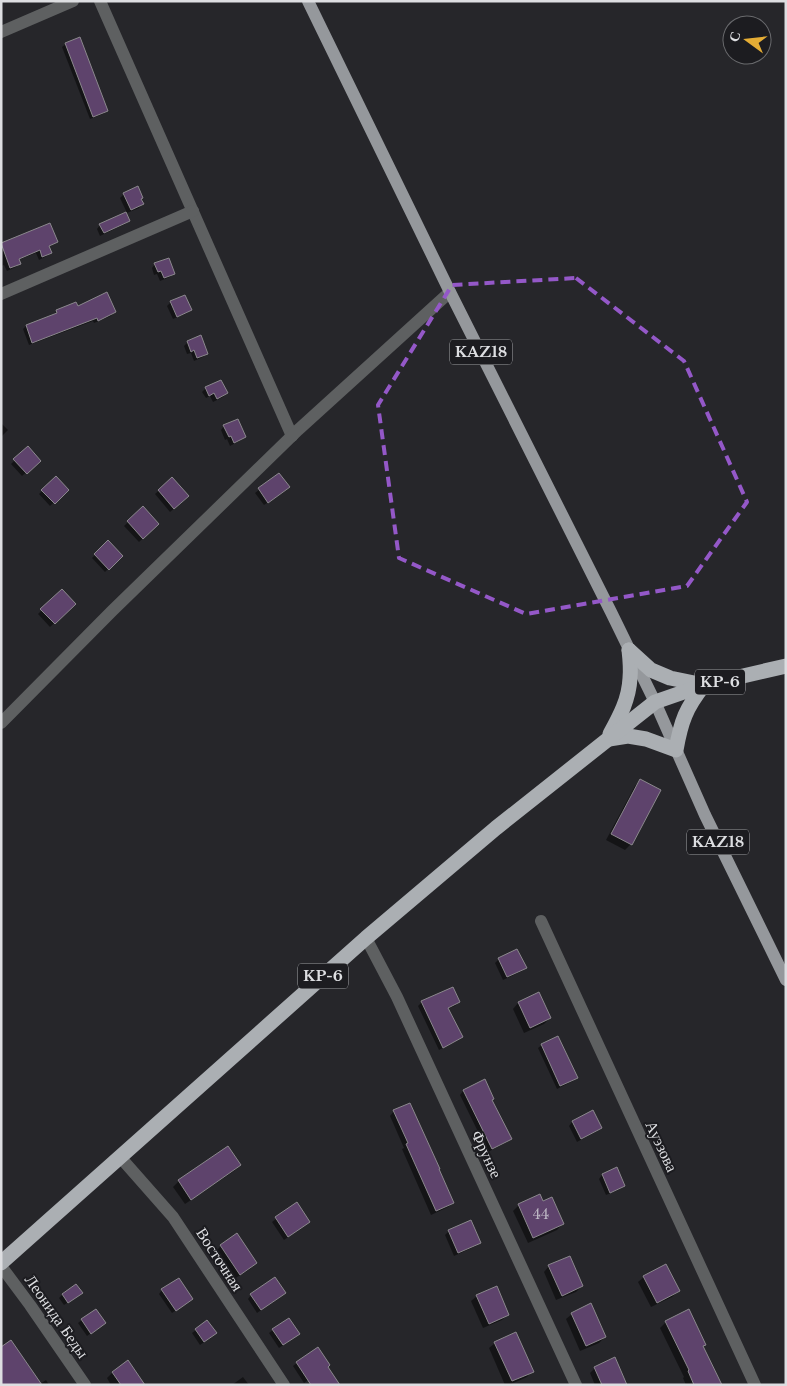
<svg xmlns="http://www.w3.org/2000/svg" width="787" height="1386" viewBox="0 0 787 1386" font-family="'Libre Baskerville',serif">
<rect width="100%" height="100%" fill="#26262a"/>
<g fill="#0007">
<path d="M66,44L107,111L103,114L90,119L62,47Z"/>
<path d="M124,194L140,199L142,204L139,208L127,213L120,198Z"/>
<path d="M128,221L125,224L100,236L97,229L100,225Z"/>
<path d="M49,224L56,242L49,247L51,252L47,256L39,260L36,253L18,260L19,264L16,267L7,271L4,265L1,266V244Z"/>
<path d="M155,264L174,273L170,277L160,281L157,274L154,275L152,268Z"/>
<path d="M171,302L191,310L187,313L173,319L167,306Z"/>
<path d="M77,307L114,312L111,316L94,323L93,321L29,345L23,329L26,326L53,315L57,311Z"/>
<path d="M188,342L207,354L203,357L194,361L191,353L187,354L184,346Z"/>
<path d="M206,388L226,393L223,397L213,402L210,396L206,398L202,392Z"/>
<path d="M1,423L8,430L1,437Z"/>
<path d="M224,426L245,437L241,440L230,446L227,439L225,440L221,430Z"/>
<path d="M27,448L39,461L22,476L11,464Z"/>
<path d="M279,474L284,491L264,505L255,493Z"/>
<path d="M56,478L67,490L50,506L39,494Z"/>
<path d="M172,479L184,500L170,512L155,494Z"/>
<path d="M143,508L158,524L139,542L124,526Z"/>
<path d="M108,542L121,556L105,572L92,558Z"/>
<path d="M62,590L74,604L50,627L38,614Z"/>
<path d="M640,781L631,844L625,850L606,840L635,786Z"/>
<path d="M499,959L525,968L522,971L503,980L495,963Z"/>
<path d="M538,994L550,1018L544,1024L524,1033L513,1009L518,1003Z"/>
<path d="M422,1002H459L455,1006L447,1009L462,1037L458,1040L439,1050L418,1006Z"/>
<path d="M542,1045L577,1077L573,1081L557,1089L538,1048Z"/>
<path d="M484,1081L491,1101L510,1139L507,1142L488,1152L460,1095L463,1091Z"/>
<path d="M394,1111L453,1203L448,1207L431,1215L402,1149L404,1148L390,1116Z"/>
<path d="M592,1112L601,1128L597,1131L577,1142L569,1126L572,1122Z"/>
<path d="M228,1148L240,1165L234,1171L185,1204L173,1187L179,1181Z"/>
<path d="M616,1169L624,1186L620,1189L606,1195L599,1179L602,1175Z"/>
<path d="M542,1202L562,1224L557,1230L528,1243L513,1211L519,1205Z"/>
<path d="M296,1204L305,1225L284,1240L272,1222Z"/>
<path d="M471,1221L480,1242L476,1246L454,1256L445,1235L449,1231Z"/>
<path d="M236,1235L255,1263L250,1269L234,1279L215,1252L221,1246Z"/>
<path d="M549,1266L582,1286L576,1292L556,1300L544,1272Z"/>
<path d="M644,1277L678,1291L672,1297L651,1307L638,1282Z"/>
<path d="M162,1290L188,1302L172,1313L159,1294Z"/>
<path d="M285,1293L257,1313L248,1299L251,1295Z"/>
<path d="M63,1294L77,1296L64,1305L59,1298Z"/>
<path d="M477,1296L508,1314L502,1320L483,1328L471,1301Z"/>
<path d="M572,1314L605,1337L599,1343L580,1351L566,1319Z"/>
<path d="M82,1320L105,1323L87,1336L78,1323Z"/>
<path d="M207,1322L211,1337L200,1345L192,1333Z"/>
<path d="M666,1322L702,1347L721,1385H686L683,1378L684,1377L660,1328Z"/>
<path d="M273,1330L295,1337L279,1348L269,1333Z"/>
<path d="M495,1343L532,1371L527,1377L509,1385H505L489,1348Z"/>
<path d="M297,1363L326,1367L304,1383L293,1366Z"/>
<path d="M595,1368L626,1385H595L590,1373Z"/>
<path d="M113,1372L144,1385H111L107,1378Z"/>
<path d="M243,1377L249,1385H232Z"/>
<path d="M46,1380L49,1385H15L40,1384Z"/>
</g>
<g fill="#5e436c" stroke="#8b888d">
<path d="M80,37L108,111L93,117L65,43Z"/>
<path d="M138,186L143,198L141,199L144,204L131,210L123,193Z"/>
<path d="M126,212L130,221L104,233L99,224Z"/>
<path d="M50,223L58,242L49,246L52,253L42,257L40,250L19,259L21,264L10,268L1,243Z"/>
<path d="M169,258L175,274L164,278L161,271L158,272L154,263Z"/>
<path d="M107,292L116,312L98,321L97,318L32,343L26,325L57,313L56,310L76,302L78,306Z"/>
<path d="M185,295L192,310L177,317L170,301Z"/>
<path d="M201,335L208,354L197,358L194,350L191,352L187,341Z"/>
<path d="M221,380L228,393L217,399L214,393L209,396L205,387Z"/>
<path d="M238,419L246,437L234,443L231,436L229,437L223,425Z"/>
<path d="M28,446L41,461L27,474L13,459Z"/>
<path d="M279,473L290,487L268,503L258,488Z"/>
<path d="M56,476L69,490L55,504L41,490Z"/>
<path d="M172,477L189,496L174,509L158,490Z"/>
<path d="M143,506L159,524L143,539L127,521Z"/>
<path d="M108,540L123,556L109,570L94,554Z"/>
<path d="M62,589L76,604L55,624L40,609Z"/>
<path d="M640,779L661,790L632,845L611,834Z"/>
<path d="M517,949L527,968L507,977L498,958Z"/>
<path d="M453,987L460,1002L448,1008L463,1037L443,1048L421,1001Z"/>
<path d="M539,992L551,1018L530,1028L518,1002Z"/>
<path d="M558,1036L578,1078L560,1086L541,1044Z"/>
<path d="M485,1079L494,1099L492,1100L512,1139L492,1149L463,1090Z"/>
<path d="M410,1103L440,1169H439L454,1203L436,1211L406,1144L408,1143L393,1110Z"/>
<path d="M593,1110L602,1128L581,1139L572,1121Z"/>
<path d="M228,1146L241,1165L191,1200L178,1180Z"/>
<path d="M617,1167L625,1186L610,1193L602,1174Z"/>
<path d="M540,1194L543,1201L552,1197L564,1224L533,1238L518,1204Z"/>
<path d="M297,1202L310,1222L288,1237L275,1217Z"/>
<path d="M471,1220L481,1243L458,1253L448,1230Z"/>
<path d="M237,1233L257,1263L240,1275L220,1245Z"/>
<path d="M570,1256L583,1286L562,1296L548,1265Z"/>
<path d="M666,1264L680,1291L657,1303L643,1276Z"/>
<path d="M275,1277L286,1293L261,1310L250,1294Z"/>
<path d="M179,1278L193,1299L176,1311L161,1289Z"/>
<path d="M76,1284L83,1293L68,1303L62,1294Z"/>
<path d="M497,1286L509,1315L489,1324L476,1295Z"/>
<path d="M591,1303L606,1337L586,1346L571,1313Z"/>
<path d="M96,1309L106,1323L91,1334L81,1319Z"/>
<path d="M689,1309L706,1345L703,1346L722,1385H694L688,1371L689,1370L665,1321Z"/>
<path d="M289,1318L300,1334L283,1345L272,1329Z"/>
<path d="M207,1320L217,1333L204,1342L195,1329Z"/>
<path d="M516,1332L534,1372L512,1381L494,1342Z"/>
<path d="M11,1340L42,1385H1V1347Z"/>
<path d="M318,1347L330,1365L328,1367L340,1385H311L296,1362Z"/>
<path d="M615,1357L627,1385H602L594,1367Z"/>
<path d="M128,1360L145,1385H121L112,1372Z"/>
</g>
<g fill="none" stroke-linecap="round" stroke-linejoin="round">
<g stroke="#5e6061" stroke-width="12">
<path d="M100,1L292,436"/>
<path d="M1,32L73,1"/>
<path d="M1,294L193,211"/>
<path d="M1,723L112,611L298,430L450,292"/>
<path d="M541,921L755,1385"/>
<path d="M366,938L397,997L576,1385"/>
<path d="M121,1158L173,1217L284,1385"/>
<path d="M1,1266L30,1305L85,1385"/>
</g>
<path stroke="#95989c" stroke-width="12" d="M308,1L450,292L611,612L655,702L705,815L786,980"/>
<g stroke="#abafb3" stroke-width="15">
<path d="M610,734C620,716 629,699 630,678C631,669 630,659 629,650"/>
<path d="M609,739L628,736L646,739L676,750C681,721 686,708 704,685L670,678L651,670L629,650"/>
<path d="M1,1263L366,938L496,828L655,702L704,685L786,666"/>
</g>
</g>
<path fill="none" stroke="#9458c8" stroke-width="4" stroke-dasharray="10 6" stroke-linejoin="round" d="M576,278L684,361L747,502L687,586L526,614L399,558L378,405L452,285Z"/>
<g text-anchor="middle" stroke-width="4" stroke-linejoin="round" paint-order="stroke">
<g font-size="14" fill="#bdb7c4">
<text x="541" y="1219">44</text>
</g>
<g fill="#1c1c20" stroke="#a3a4a7" stroke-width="1">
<rect x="450" y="339.5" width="62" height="25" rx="4"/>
<rect x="695" y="669.5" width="50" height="25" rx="4"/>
<rect x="687" y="829.5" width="62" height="25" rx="4"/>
<rect x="298" y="963.5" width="50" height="25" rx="4"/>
</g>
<g font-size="15" font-weight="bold" fill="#dddee1">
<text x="481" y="357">KAZ18</text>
<text x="720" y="687">KP-6</text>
<text x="718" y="847">KAZ18</text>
<text x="323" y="981">KP-6</text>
</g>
<g font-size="16" fill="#dddee1" stroke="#1c1c20">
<text transform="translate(662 1146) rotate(65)" y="6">Ауэзова</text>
<text transform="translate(487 1154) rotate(65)" y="6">Фрунзе</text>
<text transform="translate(220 1259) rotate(57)" y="6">Восточная</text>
<text transform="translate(57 1316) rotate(55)" y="6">Леонида Беды</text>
</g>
</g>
<rect width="787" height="1386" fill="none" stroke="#dddee1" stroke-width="5"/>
<g transform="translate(747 40) rotate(285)"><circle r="24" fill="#1c1c20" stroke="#696a6d"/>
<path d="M0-4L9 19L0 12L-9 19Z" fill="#e5ad35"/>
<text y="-8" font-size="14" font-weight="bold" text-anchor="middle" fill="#dddee1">С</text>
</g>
</svg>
